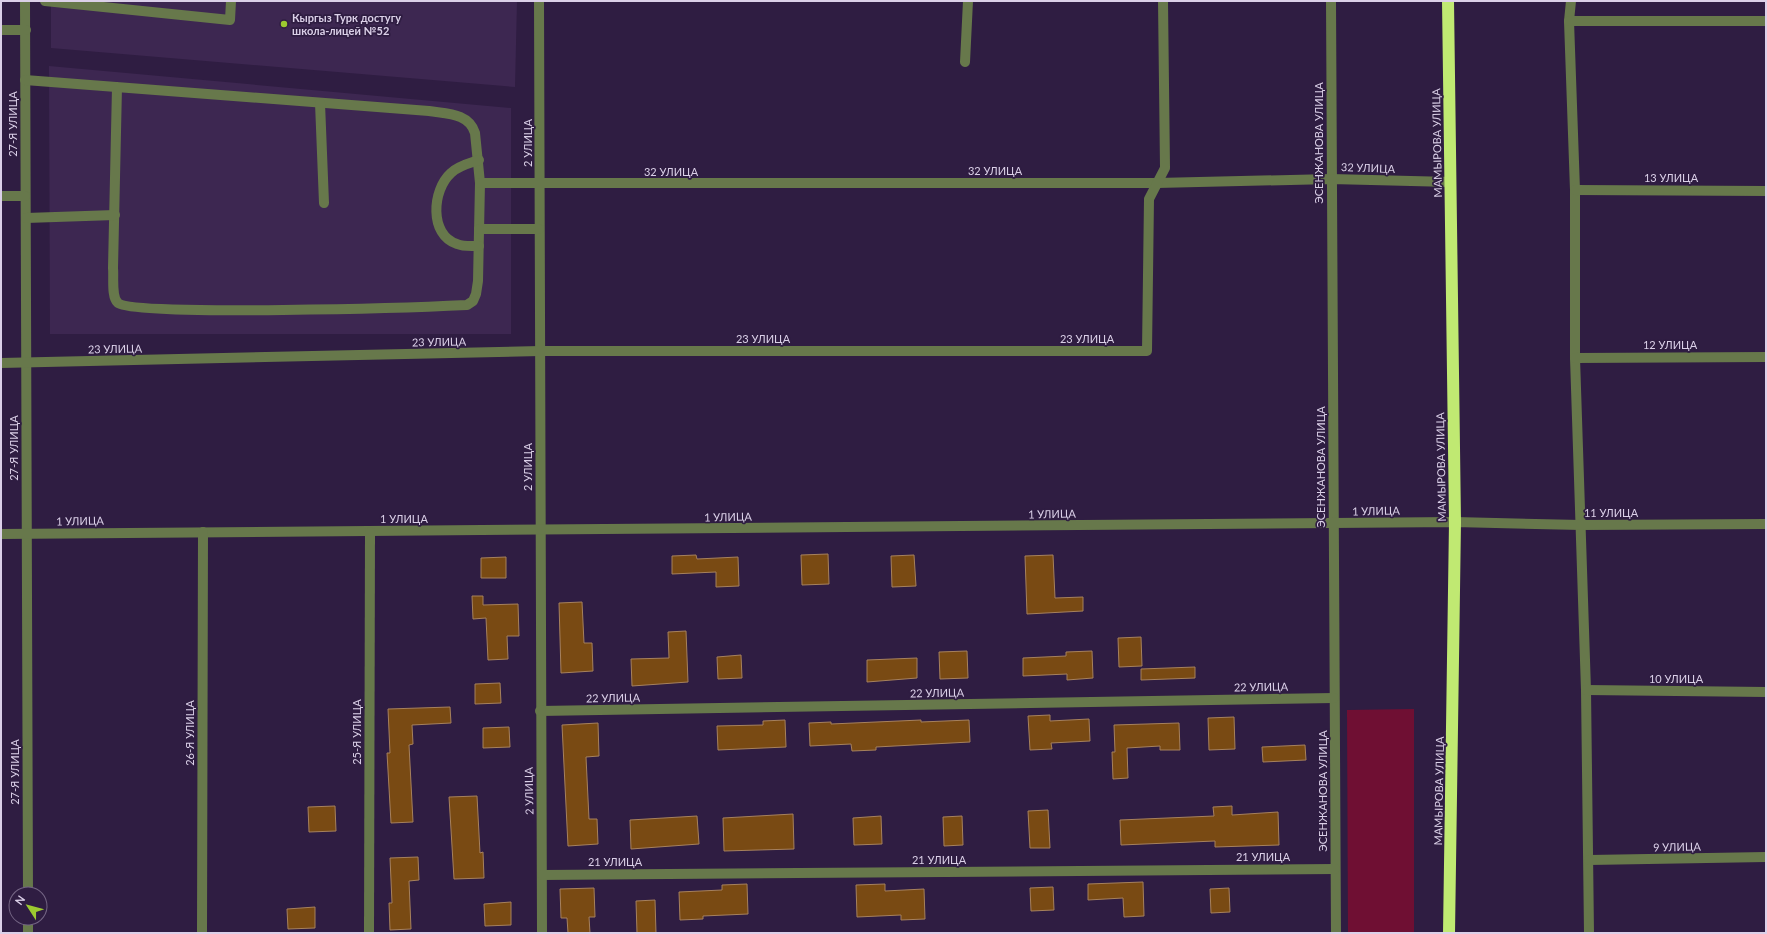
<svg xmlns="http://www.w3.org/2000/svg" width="1767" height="934" viewBox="0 0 1767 934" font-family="Lato,sans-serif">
<rect width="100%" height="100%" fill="#2f1d42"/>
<g fill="#3d2751">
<path d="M51,1H517L515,87L51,48Z"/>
<path d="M49,66L511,108V334H50Z"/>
</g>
<path fill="#6f0f33" d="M1414,709V933H1348L1347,710Z"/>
<g fill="#794a13" stroke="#a6815d">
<path d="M828,554L829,584L802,585L801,555Z"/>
<path d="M696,555L697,559L738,557L739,586L716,587V572L672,574V556Z"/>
<path d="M914,555L916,586L892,587L891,556Z"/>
<path d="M1053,555L1055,598L1083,597V611L1027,614L1025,556Z"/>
<path d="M506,557V578H481V558Z"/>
<path d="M472,596H483V605L518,604L519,636H507L508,659L488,660L486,618L473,619Z"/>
<path d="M582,602L584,643H592L593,671L561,673L559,603Z"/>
<path d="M686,631L688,682L632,686L631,659L669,658L668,632Z"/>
<path d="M1141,637L1142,666L1119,667L1118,638Z"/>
<path d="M967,651L968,678L940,679L939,652Z"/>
<path d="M1092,651L1093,678L1067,680V674L1023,676V658L1066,656V652Z"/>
<path d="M741,655L742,678L718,679L717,657Z"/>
<path d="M917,658V678L867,682V660Z"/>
<path d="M1195,667V678L1141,680V669Z"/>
<path d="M500,683L501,703L475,704V684Z"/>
<path d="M450,707L451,723L412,725L413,744L409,745L413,822L391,823L387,753H390L388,709Z"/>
<path d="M1050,715V721L1089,719L1090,741L1051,743L1052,749L1030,750L1028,716Z"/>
<path d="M1234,717L1235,749L1209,750L1208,718Z"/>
<path d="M785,720L786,747L718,750L717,726L763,725V721Z"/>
<path d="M921,720V722L969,720L970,742L876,747V750L852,751L851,744L810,746L809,723L831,722V724Z"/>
<path d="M598,723L599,756L586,757L589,819H597L598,844L568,846L562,725Z"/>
<path d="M1179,723L1180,750H1160V746L1127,748L1128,778L1113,779L1112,752H1115L1114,725Z"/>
<path d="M509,727L510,747L483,748V728Z"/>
<path d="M1305,745L1306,760L1263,762L1262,747Z"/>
<path d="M477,796L480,853L483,852L484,878L454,879L449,797Z"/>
<path d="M335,806L336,831L309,832L308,807Z"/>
<path d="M1232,806V815L1278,812L1279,845L1215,847V841L1121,845L1120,820L1214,816L1213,807Z"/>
<path d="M1048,810L1050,848H1030L1028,811Z"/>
<path d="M793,814L794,849L724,851L723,818Z"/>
<path d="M697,816L699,844L631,849L630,820Z"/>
<path d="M881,816L882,844L854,845L853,818Z"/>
<path d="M962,816L963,845L944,846L943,817Z"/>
<path d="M418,857L419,880L409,881L411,929L390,930L389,903H392L390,858Z"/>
<path d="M1143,882L1144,916L1124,917L1123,898L1088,900V884Z"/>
<path d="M747,884L748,914L703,916V919L680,920L679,892L722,890V885Z"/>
<path d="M885,884V891L924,889L925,919L901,920V915L857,917L856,885Z"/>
<path d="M1053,887L1054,910L1031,911L1030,888Z"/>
<path d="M594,888L595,917H589L590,933H568L567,918H561L560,889Z"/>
<path d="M1229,888L1230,912L1211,913L1210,889Z"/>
<path d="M655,900L656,933H637L636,901Z"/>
<path d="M511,902V925L485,926L484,904Z"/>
<path d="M315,907V928L288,929L287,909Z"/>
</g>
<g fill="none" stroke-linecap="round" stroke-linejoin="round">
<g stroke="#67784b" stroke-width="10">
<path d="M25,1L28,894"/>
<path d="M45,1L230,20L231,1"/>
<path d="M539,1L542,933"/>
<path d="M1331,1L1336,933"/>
<path d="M1571,1L1569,21L1575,190V358L1586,690L1589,933"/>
<path d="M1569,21H1766"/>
<path d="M1,30H26"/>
<path d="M965,62L968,1"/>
<path d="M25,80C160,90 294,101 429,111C447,114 469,113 475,133L480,183L478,281L476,294L473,301L467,305C427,307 132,317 118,303C111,297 114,277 113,268L117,87"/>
<path d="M320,103L324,203"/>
<path d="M479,160C470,163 458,166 451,173C432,190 429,235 457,244C464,247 472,246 479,246"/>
<path d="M480,183H1157L1331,179L1451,182"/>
<path d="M1575,190L1766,191"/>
<path d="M1,196H25"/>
<path d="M26,218L115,215"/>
<path d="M479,229H539"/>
<path d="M1575,358L1766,357"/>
<path d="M1,363L540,351H1147L1149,199L1165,168L1163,1"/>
<path d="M1,534L1455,522L1581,525L1766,524"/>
<path d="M1586,690L1766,692"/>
<path d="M540,711L1334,698"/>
<path d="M1589,860L1766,857"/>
<path d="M542,875L1335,869"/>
<path d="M28,918V933"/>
<path d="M202,933L203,532"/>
<path d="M369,933L370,532"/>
</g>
<path stroke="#c0e972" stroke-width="12" d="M1448,1L1455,522L1449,933"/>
</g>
<circle fill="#9dca30" stroke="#2f1d42" stroke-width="1.5" cx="284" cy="24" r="4"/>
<g text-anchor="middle" stroke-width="3.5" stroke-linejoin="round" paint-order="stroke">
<g font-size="11" font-weight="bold" fill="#dbd0e8" stroke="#2f1d42" text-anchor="start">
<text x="292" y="22">Кыргыз Турк достугу<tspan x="292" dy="13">школа-лицей №52</tspan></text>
</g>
<g font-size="11" fill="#dbd0e8" stroke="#2f1d42">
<text transform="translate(13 124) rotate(-90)" y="4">27-Я УЛИЦА</text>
<text transform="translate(528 143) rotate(-90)" y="4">2 УЛИЦА</text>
<text transform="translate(1319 143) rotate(-90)" y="4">ЭСЕНЖАНОВА УЛИЦА</text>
<text transform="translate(1437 143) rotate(-91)" y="4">МАМЫРОВА УЛИЦА</text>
<text transform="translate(1368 168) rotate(2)" y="4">32 УЛИЦА</text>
<text x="995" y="175">32 УЛИЦА</text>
<text x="671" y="176">32 УЛИЦА</text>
<text x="1671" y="182">13 УЛИЦА</text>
<text x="763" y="343">23 УЛИЦА</text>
<text x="1087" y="343">23 УЛИЦА</text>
<text transform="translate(439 342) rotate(-1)" y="4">23 УЛИЦА</text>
<text x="1670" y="349">12 УЛИЦА</text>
<text transform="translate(115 349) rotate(-1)" y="4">23 УЛИЦА</text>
<text transform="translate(14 448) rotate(-90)" y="4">27-Я УЛИЦА</text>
<text transform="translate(528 467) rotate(-90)" y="4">2 УЛИЦА</text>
<text transform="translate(1321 467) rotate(-90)" y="4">ЭСЕНЖАНОВА УЛИЦА</text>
<text transform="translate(1441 467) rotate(-91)" y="4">МАМЫРОВА УЛИЦА</text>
<text transform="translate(1376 511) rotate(-1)" y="4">1 УЛИЦА</text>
<text x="1611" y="517">11 УЛИЦА</text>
<text transform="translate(1052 514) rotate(-1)" y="4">1 УЛИЦА</text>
<text transform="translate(728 517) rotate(-1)" y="4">1 УЛИЦА</text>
<text x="404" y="523">1 УЛИЦА</text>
<text transform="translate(80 521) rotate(-1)" y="4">1 УЛИЦА</text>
<text x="1676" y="683">10 УЛИЦА</text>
<text transform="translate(1261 687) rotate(-1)" y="4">22 УЛИЦА</text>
<text transform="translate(937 693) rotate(-1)" y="4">22 УЛИЦА</text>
<text transform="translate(613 698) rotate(-1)" y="4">22 УЛИЦА</text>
<text transform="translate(357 732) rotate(-90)" y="4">25-Я УЛИЦА</text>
<text transform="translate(190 733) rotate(-90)" y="4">26-Я УЛИЦА</text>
<text transform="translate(15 772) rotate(-90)" y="4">27-Я УЛИЦА</text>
<text transform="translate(529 791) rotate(-91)" y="4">2 УЛИЦА</text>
<text transform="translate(1323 791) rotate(-90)" y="4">ЭСЕНЖАНОВА УЛИЦА</text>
<text transform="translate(1439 791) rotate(-89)" y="4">МАМЫРОВА УЛИЦА</text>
<text transform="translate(1677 847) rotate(-1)" y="4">9 УЛИЦА</text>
<text x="1263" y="861">21 УЛИЦА</text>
<text x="939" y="864">21 УЛИЦА</text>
<text x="615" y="866">21 УЛИЦА</text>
</g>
</g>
<rect width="1767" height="934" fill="none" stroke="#dbd0e8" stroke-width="4"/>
<g transform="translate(28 906) rotate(306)"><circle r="19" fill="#2f1d42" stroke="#746584"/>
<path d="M0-3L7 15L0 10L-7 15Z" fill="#9dca30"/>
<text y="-6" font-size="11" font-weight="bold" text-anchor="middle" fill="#dbd0e8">N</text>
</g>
</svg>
